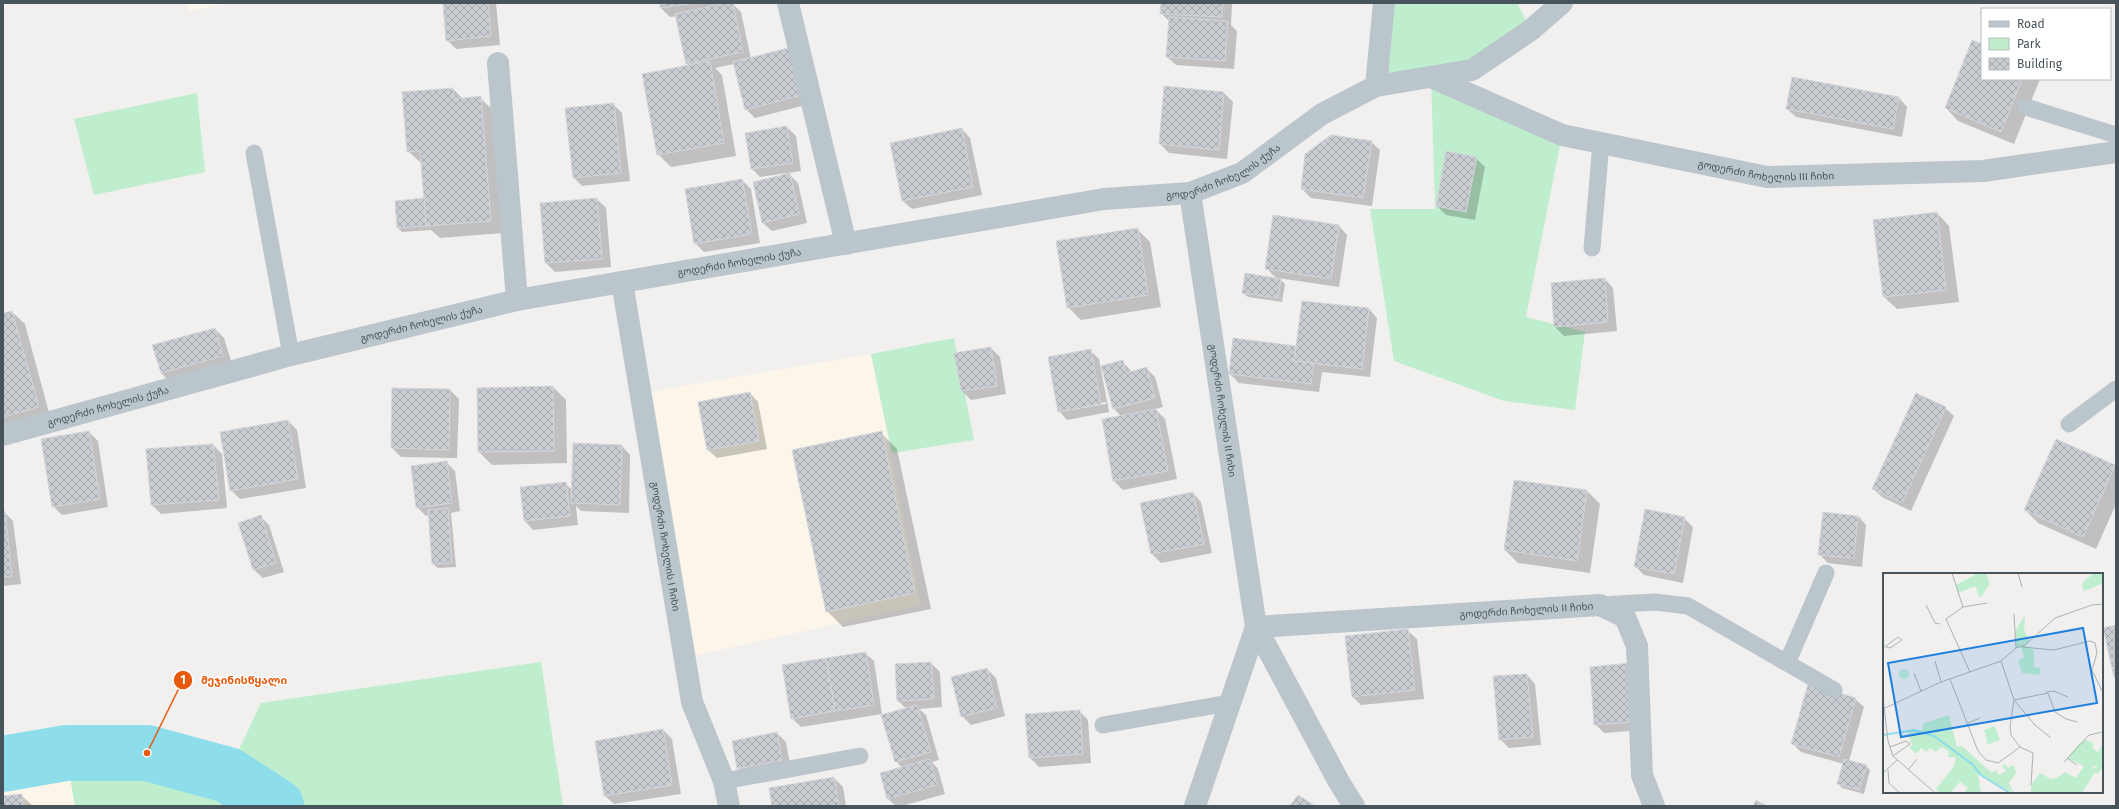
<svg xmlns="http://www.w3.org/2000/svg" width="2119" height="809" viewBox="0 0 2119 809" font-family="'Fira Sans','Noto Sans Georgian',sans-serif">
<defs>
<pattern id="building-cross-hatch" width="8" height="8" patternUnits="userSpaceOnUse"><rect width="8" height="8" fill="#c9cdd2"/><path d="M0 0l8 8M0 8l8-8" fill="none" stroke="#a5a9ae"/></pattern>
</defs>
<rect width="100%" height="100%" fill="#f2efef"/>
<g fill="#fcf5e9">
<path d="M186,3H229L189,11Z"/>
<path d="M871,354L921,605L684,658L641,393Z"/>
<path d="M66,753L75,806H3V764Z"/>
</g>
<g fill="#bfeece">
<path d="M1384,3H1517L1531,30L1472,70L1432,76L1562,135L1526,317L1585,332L1575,410L1504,401L1394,361L1370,209H1435L1431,77L1376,86Z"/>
<path d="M197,93L205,172L94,195L74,119Z"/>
<path d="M954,338L974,440L892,453L871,354Z"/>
<path d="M541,662L563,806H75L66,753H147L227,775L261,703Z"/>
</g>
<g fill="#0003" fill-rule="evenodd">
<path d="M444,3H496L500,45L456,49L447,40Z"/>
<path d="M661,3H722V5L732,3L741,12L751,59L817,102L755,118L746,109L734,64L715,68L722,75L736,156L671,167L658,154L689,66L687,63L677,16L670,17L661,8Z"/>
<path d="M1162,3H1232L1231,25L1237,31L1234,69L1176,65L1167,57L1170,22L1161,13Z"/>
<path d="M1982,45V79H2040L2014,144L1958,121L1946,108Z"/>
<path d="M453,89L463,99L480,98L493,110L503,233L440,238L431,230L402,232L398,228L425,201L422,164L408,151Z"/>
<path d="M1224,93L1233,102L1227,159L1169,153L1160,144Z"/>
<path d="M1899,98L1907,107L1902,137L1796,117L1787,109Z"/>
<path d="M613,104L622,113L630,181L582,186L574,178Z"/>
<path d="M787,127L796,136L801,171L788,173L798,183L807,223L772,231L763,223L787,173L760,177L752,169Z"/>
<path d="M962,129L970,138L982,195L912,209L903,201Z"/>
<path d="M1371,142L1380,150L1372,206L1311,198L1302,189Z"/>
<path d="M1447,152L1476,158L1485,167L1475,220L1446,215L1437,206Z"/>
<path d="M742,180L751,189L760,243L704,252L695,243Z"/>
<path d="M597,199L606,208L611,267L555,272L546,263Z"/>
<path d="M1937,213L1949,226L1959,302L1897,309L1884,297Z"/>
<path d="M1339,226L1347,235L1339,287L1278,278L1285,284L1282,302L1248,297L1243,293L1277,279L1266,268Z"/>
<path d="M1137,229L1150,242L1161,307L1081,320L1068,307Z"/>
<path d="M1605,279L1613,288L1617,331L1564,336L1555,327Z"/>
<path d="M1369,309L1377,318L1370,377L1322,372L1319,392L1239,383L1230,374L1297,347Z"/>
<path d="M12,312L25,324L51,420L3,433V314Z"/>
<path d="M215,329L224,338L232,364L170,382L161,373Z"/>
<path d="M991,348L1000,357L1006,394L971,400L962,391Z"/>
<path d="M1090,350L1099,359L1109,412L1067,420L1059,411ZM1106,402V404L1064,411V409Z"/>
<path d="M1122,361L1132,372L1146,368L1155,377L1163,407L1155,409L1165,419L1177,479L1123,490L1114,481L1103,420L1121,416L1114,409Z"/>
<path d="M553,387L566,400L567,463L492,465L479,452Z"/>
<path d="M450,390L459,399L457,458L401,457L392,448Z"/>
<path d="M750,393L758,402L767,449L717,458L708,450Z"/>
<path d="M1945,408L1954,416L1911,511L1882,497L1873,489Z"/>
<path d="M288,421L297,430L306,488L240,499L231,490Z"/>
<path d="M89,432L98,441L108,507L62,515L53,506Z"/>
<path d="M881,433L897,449L931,609L843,627L827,611Z"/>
<path d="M2057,440L2116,467V504L2096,549L2038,523L2025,510Z"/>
<path d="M213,445L222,454L227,508L161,514L152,505L147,450Z"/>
<path d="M622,446L630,455L629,513L581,511L576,506L578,525L533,530L525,521L565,483L572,490Z"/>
<path d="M446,462L455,471L460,511L451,513L456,567L438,568L433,564L430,515L426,516L417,507Z"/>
<path d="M1587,491L1600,504L1590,573L1518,563L1505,550Z"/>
<path d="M1193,493L1201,502L1212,553L1161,563L1152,554Z"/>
<path d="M4,512L13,521L21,584L3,586Z"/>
<path d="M260,516L269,525L284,572L263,578L254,570Z"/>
<path d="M1858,516L1866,525L1862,567L1828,563L1819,554Z"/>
<path d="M1684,518L1693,527L1683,583L1644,575L1635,566Z"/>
<path d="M1408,631L1417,639L1424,699L1361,705L1352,696Z"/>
<path d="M865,653L874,661L882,714L801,727L792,718Z"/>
<path d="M931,663L940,672L942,707L919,709L926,715L939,760L932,762L938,769L945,794L902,806H896L888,799L881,774L902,768L896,761L907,709L898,701Z"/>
<path d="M1630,664L1643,730L1604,733L1595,724Z"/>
<path d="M987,669L996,678L1005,716L971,725L962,716Z"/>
<path d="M1527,675L1535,684L1541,745L1509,748L1500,739Z"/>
<path d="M1855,699L1864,707L1849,761L1866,766L1870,770L1864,794L1842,788L1838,783L1844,764L1801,752L1792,743Z"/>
<path d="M1079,711L1088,720L1091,763L1039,767L1030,758Z"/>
<path d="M663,730L672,739L681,794L614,804L605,796Z"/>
<path d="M777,733L786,742L791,769L747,777L738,768Z"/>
<path d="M834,778L843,787L846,806H773Z"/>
<path d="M21,795L33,806H3V797Z"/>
</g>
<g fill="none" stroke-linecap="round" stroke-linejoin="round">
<path stroke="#8dddea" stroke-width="56" d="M3,764L66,753H147L228,775L276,806"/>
</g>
<g fill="url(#building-cross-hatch)" stroke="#d3d6db">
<path d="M443,3H488L491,36L446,41Z"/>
<path d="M660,3H696L660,8Z"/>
<path d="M727,3H733L743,52L686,64L675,14Z"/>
<path d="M1161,3H1223L1222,17L1160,14Z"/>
<path d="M1169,17L1228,21L1225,61L1166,57Z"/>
<path d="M1972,40L1982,44V79H2022L2001,132L1945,108Z"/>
<path d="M796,46L809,93L745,110L733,62Z"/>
<path d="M710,61L724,143L657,155L642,74Z"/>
<path d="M1792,77L1899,97L1893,129L1786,109Z"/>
<path d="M1164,86L1224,92L1219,150L1159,144Z"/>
<path d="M453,88L454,99L481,96L491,221L426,226L420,151L407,152L402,92Z"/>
<path d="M614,103L621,173L573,178L565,108Z"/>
<path d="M787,126L793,163L751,169L745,133Z"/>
<path d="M962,128L973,187L902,201L890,143Z"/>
<path d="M1331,135L1372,141L1363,198L1301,189L1305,154Z"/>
<path d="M1446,151L1477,157L1466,212L1436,206Z"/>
<path d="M790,173L799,214L762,223L753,182Z"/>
<path d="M742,179L752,234L694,244L685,189Z"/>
<path d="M424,198L426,226L397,228L395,201Z"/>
<path d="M597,198L602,259L545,263L540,203Z"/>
<path d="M1937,212L1946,290L1883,297L1873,220Z"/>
<path d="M1273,215L1339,225L1331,279L1265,269Z"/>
<path d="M1138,228L1148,295L1067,308L1056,241Z"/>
<path d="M1245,273L1281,279L1278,298L1242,293Z"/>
<path d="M1605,278L1608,322L1554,327L1551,283Z"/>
<path d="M1302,301L1369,308L1362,369L1294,361Z"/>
<path d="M12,311L39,407L3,417V313Z"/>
<path d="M215,328L223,356L161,373L152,345Z"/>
<path d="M1233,338L1296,346L1294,361L1314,363L1311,384L1229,374Z"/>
<path d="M991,347L997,386L961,391L954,353Z"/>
<path d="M1091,349L1101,404L1058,412L1048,357Z"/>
<path d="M1123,360L1126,373L1147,367L1155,398L1113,409L1101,366Z"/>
<path d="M553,386L554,451L478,452L477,388Z"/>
<path d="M392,388L450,389L449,450L391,448Z"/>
<path d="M750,392L759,441L707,450L698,402Z"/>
<path d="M1916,393L1946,407L1902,503L1872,489Z"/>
<path d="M1156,409L1168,471L1113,481L1102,419Z"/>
<path d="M288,420L298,479L230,491L220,432Z"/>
<path d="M89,431L100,499L52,507L41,439Z"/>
<path d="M882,431L915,593L826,612L792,450Z"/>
<path d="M2056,439L2115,465L2083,537L2024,510Z"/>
<path d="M573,443L622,445L620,505L571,503Z"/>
<path d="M213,444L219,500L151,505L146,449Z"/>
<path d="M447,461L452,503L416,508L411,466Z"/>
<path d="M1514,480L1587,490L1577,561L1504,550Z"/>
<path d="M566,482L570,516L524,521L520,487Z"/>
<path d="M1193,492L1204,544L1151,554L1140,503Z"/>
<path d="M448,508L452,563L432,564L428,510Z"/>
<path d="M1645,509L1685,517L1674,574L1634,567Z"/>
<path d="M5,511L12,576L3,577V512Z"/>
<path d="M1823,512L1858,516L1854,558L1818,555Z"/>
<path d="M261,515L276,563L253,570L238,523Z"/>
<path d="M2116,625V677H2114L2103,628Z"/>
<path d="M1408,629L1415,690L1352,697L1345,636Z"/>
<path d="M866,652L874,705L835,711L826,658Z"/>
<path d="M826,658L835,711L791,719L782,665Z"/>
<path d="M931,662L934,699L897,701L895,664Z"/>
<path d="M1630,663L1635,722L1594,725L1590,667Z"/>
<path d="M987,668L997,708L961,717L951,677Z"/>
<path d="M1527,674L1533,737L1499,740L1493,676Z"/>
<path d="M1808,684L1856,698L1839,757L1791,744Z"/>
<path d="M917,705L931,752L895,762L881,715Z"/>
<path d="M1080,710L1083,754L1029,758L1025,714Z"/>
<path d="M663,729L672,785L604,796L595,741Z"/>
<path d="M777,732L782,760L737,769L732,741Z"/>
<path d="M930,759L937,785L887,799L880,773Z"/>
<path d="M1844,759L1867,765L1859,790L1837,784Z"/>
<path d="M834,777L839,806H772L769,788Z"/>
<path d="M22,794L23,806H3V796Z"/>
<path d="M1298,795L1315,806H1290Z"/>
<path d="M1756,800L1767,806H1753Z"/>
</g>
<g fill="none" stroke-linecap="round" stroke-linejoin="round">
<g stroke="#bbc5cc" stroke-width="17">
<path d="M2026,107L2116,135"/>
<path d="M254,153L291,355"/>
<path d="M1592,248L1601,143"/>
<path d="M2069,424L2116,389"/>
<path d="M1601,605L1655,602L1688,606L1834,690"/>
<path d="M1787,663L1826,573"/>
<path d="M1103,725L1229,703"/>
<path d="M724,781L860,756"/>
</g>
<g stroke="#bbc5cc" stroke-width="22">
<path d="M788,3L846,244"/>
<path d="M498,63L517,300"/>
<path id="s1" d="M1431,77L1562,135L1767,177L1983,171L2116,152"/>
<path d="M1376,86L1384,3"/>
<path id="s2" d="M1190,193L1256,627L1339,782L1354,806"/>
<path id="s3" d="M622,282L692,702L724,781L729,806"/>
<path id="s4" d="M3,435L291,355L517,300L1104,199L1190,193L1242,173L1322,114L1376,86L1472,70L1531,30L1562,3"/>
<path id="s5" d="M1195,806L1256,627L1600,605L1625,617L1637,646L1642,775L1654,806"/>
</g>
</g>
<g text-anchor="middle" stroke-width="3" stroke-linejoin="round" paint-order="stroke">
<g font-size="10" fill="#48545c" stroke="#fff">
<text dy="4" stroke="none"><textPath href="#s4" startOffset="1252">გოდერძი ჩოხელის ქუჩა</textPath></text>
<text dy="4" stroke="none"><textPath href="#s1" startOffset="351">გოდერძი ჩოხელის III ჩიხი</textPath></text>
<text dy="4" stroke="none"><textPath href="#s4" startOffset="757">გოდერძი ჩოხელის ქუჩა</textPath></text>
<text dy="4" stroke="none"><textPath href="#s4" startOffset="433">გოდერძი ჩოხელის ქუჩა</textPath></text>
<text dy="4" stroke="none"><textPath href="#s4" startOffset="109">გოდერძი ჩოხელის ქუჩა</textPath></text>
<text dy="4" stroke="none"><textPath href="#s2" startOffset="220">გოდერძი ჩოხელის II ჩიხი</textPath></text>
<text dy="4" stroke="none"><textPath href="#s3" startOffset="268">გოდერძი ჩოხელის I ჩიხი</textPath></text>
<text dy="4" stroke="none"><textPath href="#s5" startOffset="460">გოდერძი ჩოხელის II ჩიხი</textPath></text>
</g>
</g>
<g transform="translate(1883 573)">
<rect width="220" height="220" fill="#f2efef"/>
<path d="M95,0H103L107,11L97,25L92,13L75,20L73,12ZM211,0H220V10L201,18L199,13L201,8ZM142,42L141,58L147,68L142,72L151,77V94L157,95V102L139,100L135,87L141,85L138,74L133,75L132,59ZM16 101a5 5 0 1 1 10 0a5 5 0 1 1-10 0ZM66,142L74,174L79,173L109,200L112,197L116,202L123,198L119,192L122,191L125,195L131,192L133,200L126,210L131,220L98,202H95L98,220H81L85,215L77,209L67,220H57L53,216L71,193L73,184H65L66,178L58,174L53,179L47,175L43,179L38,175L33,181L26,174L29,172L24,158L39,157L41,150ZM112,153L117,167L103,172L104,167L101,157ZM202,166L211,171L209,175L215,179L220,170V190L217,193H208L205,180L196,171Z" fill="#bfeece"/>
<path d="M196,171L205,180L208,193L212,195L220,190V194L215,201L212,199L199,220H148V212L157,200L168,206L174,205L182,199L193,205L201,193L184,185Z" fill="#bfeece"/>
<path fill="none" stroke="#8dddea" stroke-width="2" d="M0,162L31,157L51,163L89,191L98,202L127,220"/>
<path fill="none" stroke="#aeb1b4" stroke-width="1" d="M69,0L80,34L63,46L87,99M135,0L139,14M43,32L52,50L57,51M80,34L104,30M131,41L133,75M139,74L171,77L207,68L212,70L214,80L209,97L220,120M0,75L15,64L19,67L7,75L3,74M52,88L58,109M118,88L131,127L152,152L168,165M31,100L38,118M67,106L95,178L103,187L115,190L137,174M163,119L171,118L185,124M0,125L5,168L10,183L52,220M2,135L58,109L118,88L133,75L142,72L172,45L209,32L220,31M85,150L97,145M7,174L23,168L27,171L10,183M184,185L194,192M181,189L206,162L220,159M5,197L6,210L17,220M25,197L34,186M0,200L14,187M148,212L150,180L137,174L128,162L127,154L131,127L165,120L172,139L183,146L194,149"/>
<path fill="#1d7fde" fill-opacity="0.15" stroke="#1d7fde" stroke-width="2" d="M200,55L214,130L18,164L5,90Z"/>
<rect width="220" height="220" fill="none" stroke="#48545c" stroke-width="2"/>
</g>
<path fill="none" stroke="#e8590c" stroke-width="1.5" d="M147 753L183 680"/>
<g fill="#e8590c" stroke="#fff" stroke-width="1.5">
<circle cx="147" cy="753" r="4"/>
<circle cx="183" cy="680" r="10"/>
</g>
<g font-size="12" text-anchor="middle" font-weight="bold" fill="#fff">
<text x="183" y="684">1</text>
</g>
<g font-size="11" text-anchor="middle" font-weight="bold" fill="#e8590c" stroke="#fff" stroke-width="3" stroke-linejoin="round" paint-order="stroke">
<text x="244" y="684">მეჯინისწყალი</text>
</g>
<rect width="2119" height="809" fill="none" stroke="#48545c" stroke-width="8"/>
<rect x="1981" y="8" width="130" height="72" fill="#ffffff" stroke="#b6bbbe"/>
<rect x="1989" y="21" width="20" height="6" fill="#bbc5cc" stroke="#b6bbbe"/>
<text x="2017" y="28" font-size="12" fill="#48545c">Road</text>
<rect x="1989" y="38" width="20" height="12" fill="#bfeece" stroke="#b6bbbe"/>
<text x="2017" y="48" font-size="12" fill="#48545c">Park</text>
<rect x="1989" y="58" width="20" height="12" fill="url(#building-cross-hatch)" stroke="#b6bbbe"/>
<text x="2017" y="68" font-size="12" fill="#48545c">Building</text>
</svg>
